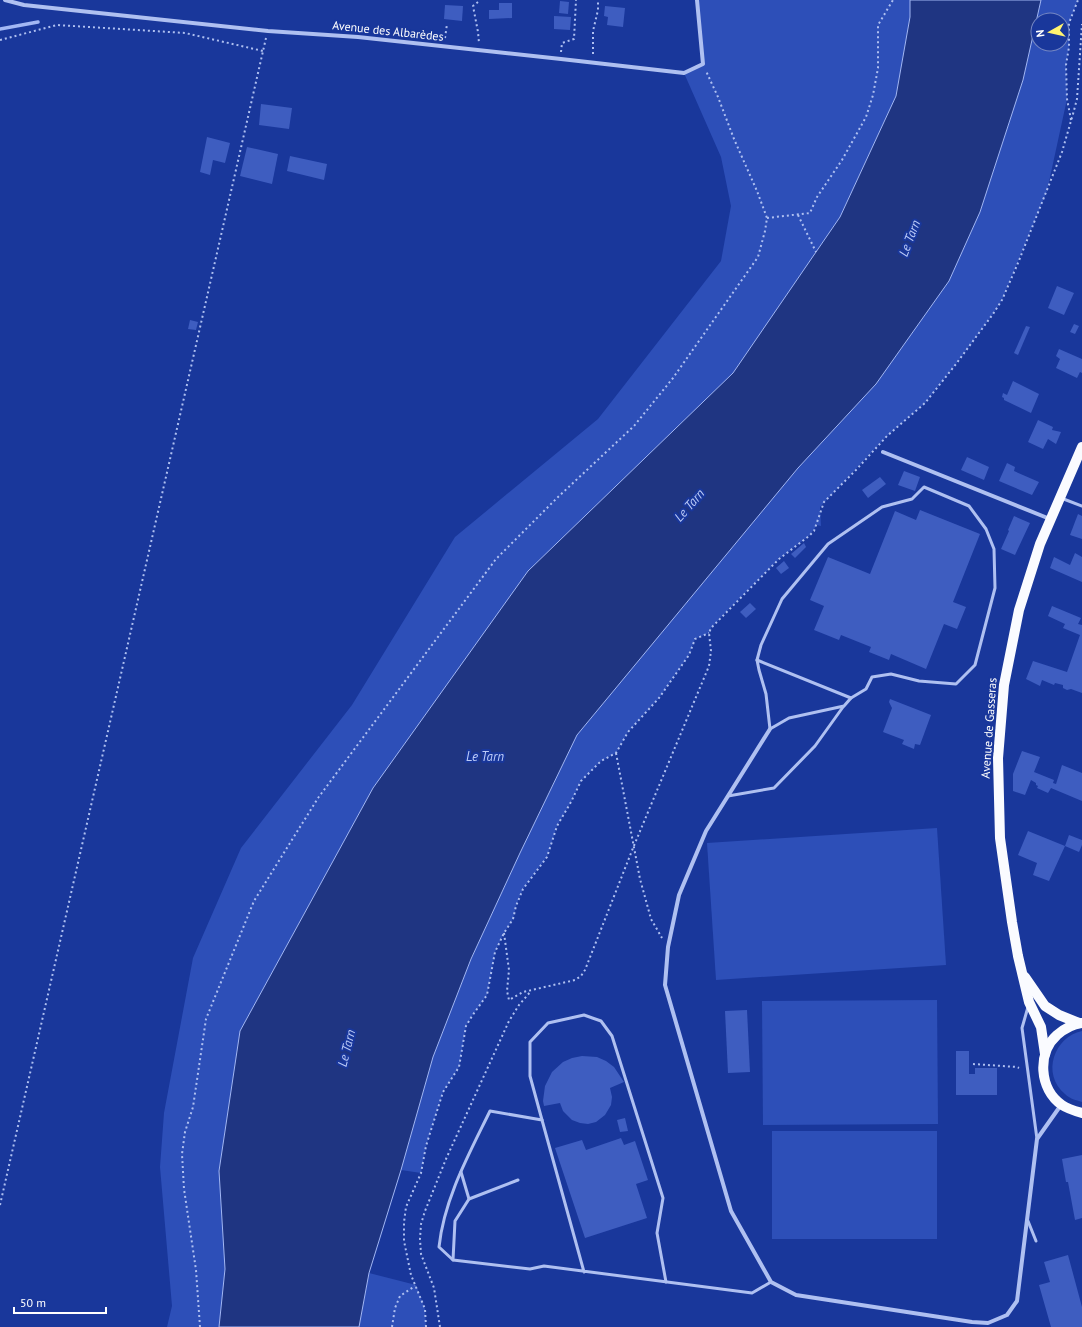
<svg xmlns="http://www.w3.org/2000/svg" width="1082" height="1327" viewBox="0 0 1082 1327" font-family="'PT Sans',sans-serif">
<rect width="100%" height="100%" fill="#19379b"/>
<g fill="#2d4fb8" fill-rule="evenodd">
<path d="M697,0H910V17L896,96L840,217L733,373L528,571L373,788L240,1031L219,1171L225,1269L219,1327H167L172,1306L160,1167L164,1113L193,958L241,848L352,705L455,537L598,419L721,261L731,206L721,157L684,73L703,64Z"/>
<path d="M1041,0H1078L1069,23V47L1066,65L1067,99L1047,191L1002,300L993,314L956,364L925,403L887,436L820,507L821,526L817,525L809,536L779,559L722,616L711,628L709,633L695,639L689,655L659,698L628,732L616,753L601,761L581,781L571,802L557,826L547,857L523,889L516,906L513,919L504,933L495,952L487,995L472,1016L466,1026L459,1067L443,1092L426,1146L421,1173L401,1170L433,1057L471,959L520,853L577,735L798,468L876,384L949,281L980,212L1023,80ZM1038,20H1062V44H1038Z"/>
<path d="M937,828L946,965L716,980L707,843Z"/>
<path d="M937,1000L938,1124L763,1125L762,1001Z"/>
<path d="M1082,1031V1102C1076,1100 1070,1099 1065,1094C1041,1074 1054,1037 1082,1031Z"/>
<rect x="772" y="1131" width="165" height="108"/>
<path d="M369,1273L416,1285L425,1309L426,1327H359Z"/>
</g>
<path fill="#1f3582" stroke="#a2b7f4" d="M910,0H1041L1023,80L980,212L949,281L876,384L798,468L577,735L520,853L471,959L433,1057L401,1170L369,1273L359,1327H219L225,1269L219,1171L240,1031L373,788L528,571L733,373L840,217L896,96L910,17Z"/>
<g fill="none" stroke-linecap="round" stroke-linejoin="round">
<path stroke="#a2b7f4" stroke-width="3.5" d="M0,29L38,22"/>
</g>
<g fill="#3e5dc0">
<path d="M560,1L569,2L568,14L559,13Z"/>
<path d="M499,3H512V18L489,19V10H499Z"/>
<path d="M445,5L463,6L462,21L444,19Z"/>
<path d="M605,6L625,8L623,27L607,25L608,17L604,16Z"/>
<path d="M554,16L571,17L570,30L554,29Z"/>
<path d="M261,104L292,108L289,129L259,125Z"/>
<path d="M207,137L230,143L225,163L213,160L210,175L200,172Z"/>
<path d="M247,147L278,154L272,184L240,176Z"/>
<path d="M290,156L327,164L324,180L287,171Z"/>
<path d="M1057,286L1074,293L1064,315L1048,308Z"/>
<path d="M190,320L198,322L196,330L188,329Z"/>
<path d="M1074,324L1079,326L1075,334L1070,332Z"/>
<path d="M1026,326L1030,327L1018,355L1014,353Z"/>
<path d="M1059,349L1082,359V373L1080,372L1077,378L1056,368L1060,359L1056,356Z"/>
<path d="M1013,381L1039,394L1031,413L1004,400V398L1002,397L1003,393L1007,395Z"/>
<path d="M1038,420L1053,427L1052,430L1061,432L1056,444L1048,439L1043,449L1028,442Z"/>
<path d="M967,457L989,467L984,480L961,470Z"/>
<path d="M1007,463L1015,467L1014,471L1039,482L1032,495L999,481Z"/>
<path d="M904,471L920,477L915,491L898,485Z"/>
<path d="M880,477L886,484L868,498L862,490Z"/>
<path d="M920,510L980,534L953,602L966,607L957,629L944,624L926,669L891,654L889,660L869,652L871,647L841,635L839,640L814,630L824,606L810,600L828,557L870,574L895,511L916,520Z"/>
<path d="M1078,514L1082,516V539L1070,535Z"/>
<path d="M1014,516L1030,523L1015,555L1001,549L1009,531L1008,530Z"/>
<path d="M804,543L806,547L795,558L791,554Z"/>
<path d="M1075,553L1082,557V582L1050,568L1054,557L1070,565Z"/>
<path d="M784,561L789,568L781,574L776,568Z"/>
<path d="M750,603L756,609L746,618L740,612Z"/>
<path d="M1052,606L1081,618L1078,624L1082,625V693L1071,689L1067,690L1063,688V685L1055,683L1054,685L1042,680L1040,686L1026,679L1033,661L1067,672L1080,635L1063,628L1065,624L1048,616Z"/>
<path d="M890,699L931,715L920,745L915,744L914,749L902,744L904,740L883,732L892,708L889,702Z"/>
<path d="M1022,751L1040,757L1034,772L1054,780L1053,783L1056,784L1062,765L1082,773V801L1051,788L1048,793L1037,788L1038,786L1036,785V783L1031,780L1025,795L1013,791V774Z"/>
<path d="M1028,831L1065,846L1049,881L1033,875L1037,863L1018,855Z"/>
<path d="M1069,835L1082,840V845L1079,852L1065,846Z"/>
<path d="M747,1010L750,1072L728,1073L725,1011Z"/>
<path d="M956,1051H969V1074H975V1068H997V1095H956Z"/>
<path d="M582,1056L597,1057L606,1061L614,1067L624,1082L610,1088L612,1097L611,1105L605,1115L596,1122L588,1124L580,1123L572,1120L563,1111L560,1103L544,1106L543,1101L545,1086L552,1072L563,1062L572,1058Z"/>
<path d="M625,1118L628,1131L620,1132L617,1120Z"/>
<path d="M621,1138L624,1145L635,1141L648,1180L636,1184L647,1218L585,1238L555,1148L582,1140L586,1150Z"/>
<path d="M1082,1155V1218L1075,1220L1068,1182H1066L1062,1159Z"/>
<path d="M1068,1255L1082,1307V1327H1051L1039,1285L1050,1282L1044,1262Z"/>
</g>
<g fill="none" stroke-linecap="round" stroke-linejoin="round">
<g stroke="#afc0f1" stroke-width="2" stroke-dasharray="2 3" stroke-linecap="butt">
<path d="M478,2L473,6L478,32L479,43"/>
<path d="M445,38L447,24"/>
<path d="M0,40L57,25L185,33L263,51"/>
<path d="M561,52L562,43L574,39L576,0"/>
<path d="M593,54V31L598,10V0"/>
<path d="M1071,120L1067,99L1066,65L1069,47V23L1078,0"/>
<path d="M798,215L816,252"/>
<path d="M767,218L810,213L817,197L842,160L866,117L873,95L878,68V25L893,0"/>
<path d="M616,753L640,879L651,919L662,938"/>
<path d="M504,933L509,970L507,991L509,1000L523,992L575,980L581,976L585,970L633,848L709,666L711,651L709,633L711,628L779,559L809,536L814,531L824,502L856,470L887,436L925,403L956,364L993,314L1002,300L1018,263L1062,152L1073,114L1077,99L1082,24"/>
<path d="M973,1064L1017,1067L1019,1068"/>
<path d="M0,1205L266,38"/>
<path d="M200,1327L196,1270L184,1189L182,1154L185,1132L193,1107L206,1019L254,901L318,798L496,559L558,497L634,426L673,378L758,257L765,231L767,218L757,191L734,139L718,97L706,71"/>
<path d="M392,1327L395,1308L400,1296L415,1286"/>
<path d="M426,1327L425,1309L411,1275L404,1241V1222L406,1207L421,1173L426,1146L443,1092L459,1067L466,1026L472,1016L487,995L495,952L504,933L513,919L516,906L523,889L547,857L557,826L571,802L581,781L601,761L616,753L628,732L659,698L689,655L695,639L709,633"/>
<path d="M440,1327L434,1288L421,1254L420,1239L421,1224L425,1211L446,1159L509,1021L519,1005L531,991"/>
</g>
<g stroke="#afc0f1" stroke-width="3">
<path d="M924,487L969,506L986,529L994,549L995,588L975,665L956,684L919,681L891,674L872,677L866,689L851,698L844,706L789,718L770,729L766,694L759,670L757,660L761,645L782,599L828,544L882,507L912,499Z"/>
<path d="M1061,498L1082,506"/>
<path d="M757,660L851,698"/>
<path d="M728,796L774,788L815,746L843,707"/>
<path d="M1028,1007L1022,1028L1037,1139"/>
<path d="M542,1120L530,1076V1042L548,1023L584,1015L601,1021L612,1036L663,1198L657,1233L666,1282"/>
<path d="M461,1172L469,1199"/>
<path d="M1028,1221L1036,1241"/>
<path d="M453,1260L455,1221L469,1199L518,1180"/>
<path d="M584,1272L542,1120L490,1111C469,1154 444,1199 439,1247L453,1260L530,1269L544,1266L752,1293L771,1282"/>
</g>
<g stroke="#afc0f1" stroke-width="4">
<path d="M5,0L24,5L268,31L358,37L561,59L684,73L703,64L697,0"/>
<path d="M883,452L1050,519"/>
<path d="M770,729L706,831L679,895L668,947L665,985L731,1211L771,1282L796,1295L972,1322L988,1323L1007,1315L1017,1301L1037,1139L1061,1105"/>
</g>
<g stroke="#fafbff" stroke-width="10">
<path d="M1025,977L1045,1006L1059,1015L1079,1023"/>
<path d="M1082,1023C1073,1024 1064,1029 1057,1035C1037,1053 1039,1089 1062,1105C1068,1109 1075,1111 1082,1113"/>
<path d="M1045,1054L1041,1027L1029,1002L1018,956L1012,922L1000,838L998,758L1004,685L1019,610L1040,544L1082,447"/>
</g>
</g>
<g text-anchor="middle" stroke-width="4" stroke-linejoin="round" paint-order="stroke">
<g font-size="12" fill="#fff" stroke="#19379b">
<text transform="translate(388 31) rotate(6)" y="4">Avenue des Albarèdes</text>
<text transform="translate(989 728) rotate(-86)" y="4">Avenue de Gasseras</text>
</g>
<g font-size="13" font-style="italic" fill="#bccbf8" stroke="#19379b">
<text transform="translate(909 238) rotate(-69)" y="5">Le Tarn</text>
<text transform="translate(689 505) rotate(-49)" y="5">Le Tarn</text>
<text x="485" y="761">Le Tarn</text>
<text transform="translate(346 1048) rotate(-76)" y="5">Le Tarn</text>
</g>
</g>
<g transform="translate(1050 32) rotate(262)"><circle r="19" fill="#19379b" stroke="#7587c3"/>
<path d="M0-3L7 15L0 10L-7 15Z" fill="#fff370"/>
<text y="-6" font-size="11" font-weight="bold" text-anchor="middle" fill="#ffffff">N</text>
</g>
<path d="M14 1307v6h92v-6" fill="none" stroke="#ffffff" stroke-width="2"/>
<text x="20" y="1307" font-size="12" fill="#ffffff" stroke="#19379b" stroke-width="3" paint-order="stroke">50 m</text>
</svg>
